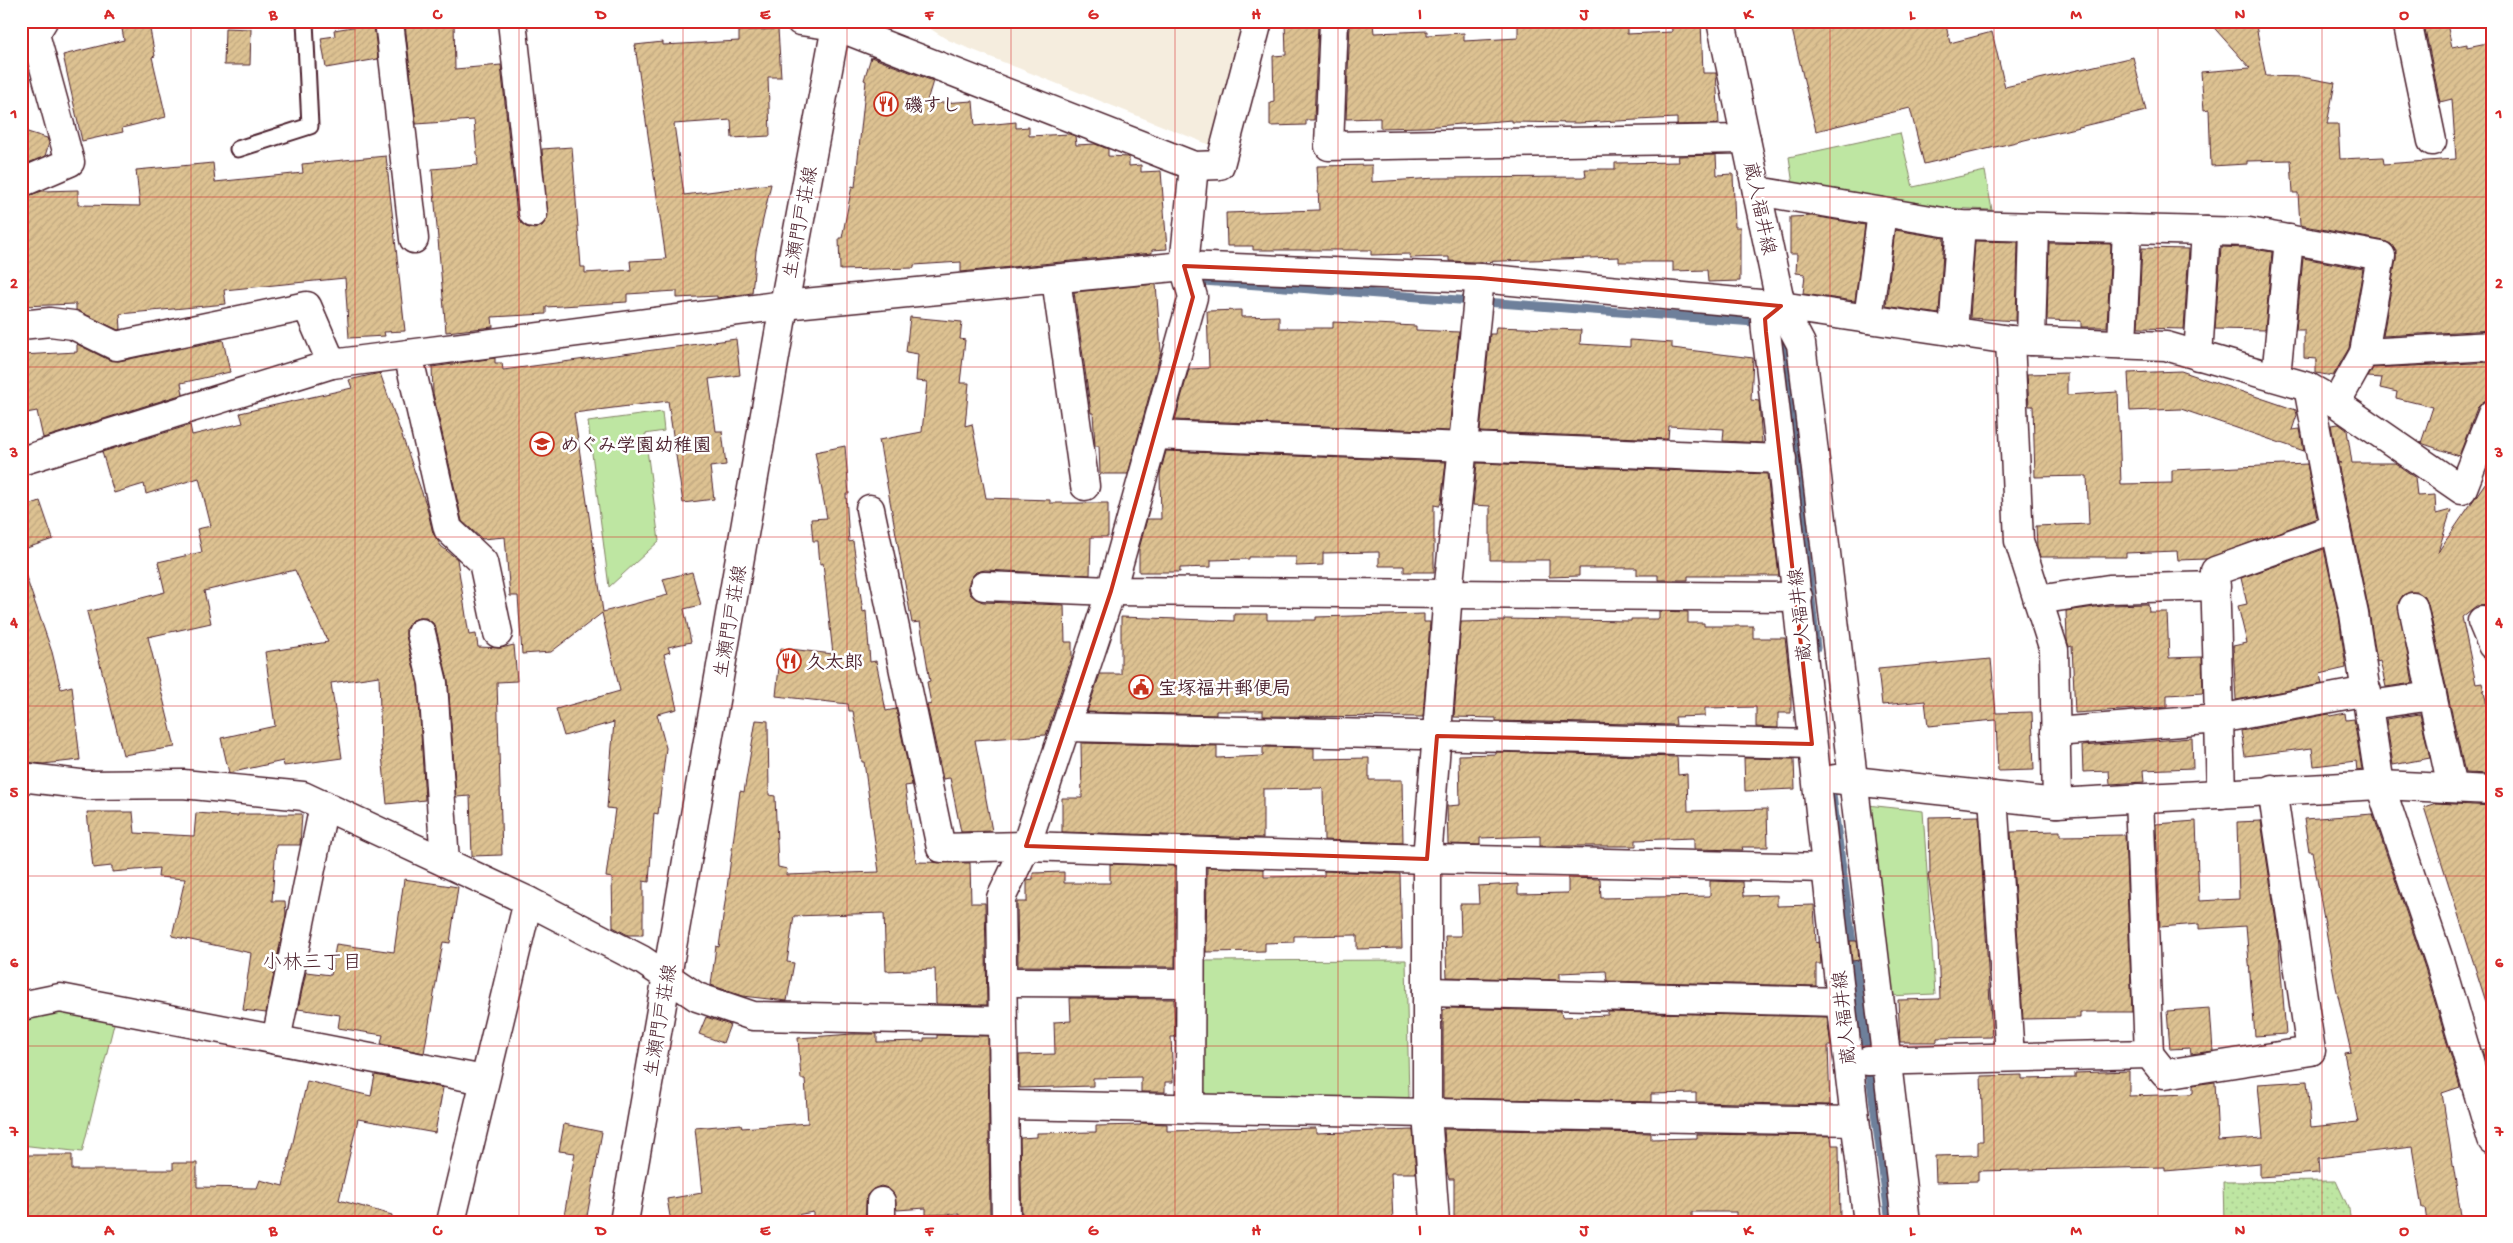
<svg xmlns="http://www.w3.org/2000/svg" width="2513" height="1243" viewBox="0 0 2513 1243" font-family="'Gochi Hand','Klee One',sans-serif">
<defs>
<pattern id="grass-dots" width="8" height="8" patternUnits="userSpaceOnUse" patternTransform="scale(1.25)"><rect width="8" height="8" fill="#bee6a2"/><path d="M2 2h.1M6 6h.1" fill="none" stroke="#a5c58c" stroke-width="1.8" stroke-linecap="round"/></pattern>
<pattern id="building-hatch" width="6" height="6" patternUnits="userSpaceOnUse" patternTransform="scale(1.25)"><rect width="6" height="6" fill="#ddc292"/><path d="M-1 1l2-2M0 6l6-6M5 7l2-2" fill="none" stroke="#bfa67e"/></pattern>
</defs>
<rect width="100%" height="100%" fill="#fff"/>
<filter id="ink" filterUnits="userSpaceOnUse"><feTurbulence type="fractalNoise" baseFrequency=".02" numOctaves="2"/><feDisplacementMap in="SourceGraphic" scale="10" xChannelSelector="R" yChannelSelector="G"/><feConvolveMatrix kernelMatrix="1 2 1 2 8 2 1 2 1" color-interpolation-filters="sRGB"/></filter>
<g filter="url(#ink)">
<path fill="#f5edde" d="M918,21H1248L1215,147L948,40Z"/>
<path fill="url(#grass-dots)" stroke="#848266" d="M2336,1181L2349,1209L2351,1222H2224L2223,1182Z"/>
<g fill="#bee6a2" stroke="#848266">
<path d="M1900,133L1913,187L1985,171L1992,210L1928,207L1793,185L1789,157Z"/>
<path d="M662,412L664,431L645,434L659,541L609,587L588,422Z"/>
<path d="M1867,805L1923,811L1935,994L1888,996Z"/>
<path d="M1406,960L1409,1098L1200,1100L1202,961Z"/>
<path d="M62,1009L115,1020L82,1152L21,1145V1018Z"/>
</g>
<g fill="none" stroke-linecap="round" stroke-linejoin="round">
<g stroke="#6e809b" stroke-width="9">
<path d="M1203,281L1754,322L1761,325"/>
<path d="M1780,332L1783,333L1816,648"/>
<path d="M1832,795L1890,1222"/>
</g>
</g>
<g fill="url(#building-hatch)" stroke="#4a1f2b">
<path d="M425,21H454L455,69L501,65L517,215L520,222L526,227L534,229L542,226L547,219L542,149L572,147L581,267H585V273L631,270L630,261L666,259L635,45L663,42V45L739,41V31L778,29L781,77H768L770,136L732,138L731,120L674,124L684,195L771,184L756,251L752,293L717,298V296L677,298V291L627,294V302L546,307V314L492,317L493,327L446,332L432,169L478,165L474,120L416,124L405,24H425Z"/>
<path d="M1285,21H1314V25H1318L1314,120H1306V125L1270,126V103L1274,102L1273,56L1286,55Z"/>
<path d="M1627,21V34L1672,32L1671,21H1701L1703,73H1716L1719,124L1677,125V118L1578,123L1512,122V120L1424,127L1380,128V118L1346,119L1350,24L1373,23L1374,33L1427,31V35L1464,33V41L1518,38V22Z"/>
<path d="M1790,21H1945L1950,43L1992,32L2005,87L2133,57L2146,111L1924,164L1910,108L1816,131Z"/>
<path d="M2208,21H2255L2266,76L2302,77L2335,83L2327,124H2338L2340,159L2383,157L2384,164L2456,159L2452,99L2440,102L2425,29L2447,24L2452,47L2467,44V47L2492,42V80L2489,81L2492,113V330L2383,336L2396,259V251L2391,244L2384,241L2300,225L2298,193H2293L2291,160L2247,161V164L2211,166L2209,109L2204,110L2201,72L2250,68Z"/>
<path d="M149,24L155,56L152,57L166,117L122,128L123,132L82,141L63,55L124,40L122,29Z"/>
<path d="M365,25H374L378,59L326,68L321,38L335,36L334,30Z"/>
<path d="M225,28L251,29L250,65H224Z"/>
<path d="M871,57L933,81L926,104L973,101L975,126L1016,122V128L1029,127V136L1069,134L1075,136L1076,145L1095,144L1108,149V156L1129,157V166L1141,165V172L1161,171L1167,249L1152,250V253L961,272V262L914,265V268L840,270L839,238H842L852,186L855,187L866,81L864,80Z"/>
<path d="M21,130L47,138L49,143L45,156L21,166Z"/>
<path d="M1716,155L1717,175L1733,174L1735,227H1740V281L1708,282L1707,270L1673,271V262H1619V257L1473,262L1449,261V257L1410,258V254L1371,255V250H1253V246H1227L1226,213L1319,210L1317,166L1372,165V182L1436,178L1586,177L1585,169H1615V163L1679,162L1678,156Z"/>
<path d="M386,156L405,331L384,332L385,336L349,338L345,278L224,290L226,304L120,314L121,329L118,330L76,310V304L21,306V198L42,191L78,190V205L140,206L136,170L213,163L215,182L303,173L302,164Z"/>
<path d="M1813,216L1865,225L1855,301L1803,294L1805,274L1796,273L1797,254H1790V217Z"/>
<path d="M1895,230L1944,238L1939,314L1886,306Z"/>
<path d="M1975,241L2018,242L2016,321L1970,318Z"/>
<path d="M2049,243L2111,244L2107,327H2081V321L2047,320Z"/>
<path d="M2221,247L2247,248L2272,252L2265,330L2215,329Z"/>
<path d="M2142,248L2189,249L2184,329L2138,328Z"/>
<path d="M2303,258L2363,269L2349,348L2333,376L2316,373V359L2304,358V330H2296Z"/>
<path d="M1156,284L1161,352L1128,474H1100L1099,446H1095L1093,413H1091L1074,292Z"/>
<path d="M1241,310V317L1279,316V328H1333V322L1416,326V330L1459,332L1449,431L1175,420L1189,369L1209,368L1207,311Z"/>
<path d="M910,317L962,322L960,339L965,340L960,383H969L965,426L972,424L986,498L1050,500V503H1108V537H1091L1090,575L985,570L976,572L971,578L968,586L970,594L976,599L983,602L1064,605L1065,642H1072V657L1046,735L975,740L992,831L961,832L950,778L943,779L927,705L931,704L927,682L930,681L920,622L912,623L879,440L922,432L927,382L916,381L918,354L906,352Z"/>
<path d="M1496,327L1581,330L1580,344L1630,347V340L1672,343V348L1753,358L1751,400L1759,401L1762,443L1723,441L1724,429L1669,426L1668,439L1480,432L1490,334H1495Z"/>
<path d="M736,339L740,375L709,379L716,431H722L726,465L710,467L714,499L683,503L668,401L574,413L603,612L668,595L663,579L692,572L701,605L684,609L691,642L668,647L670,652L664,654L677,709L657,714L666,748L658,814L654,813L649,882L643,881V935H628L613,927L612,878L606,877L615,809L607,808L614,722L564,736L556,709L620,691L602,613L551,652L522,654L518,596H510L505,537L482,539L462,521L433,393L432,367L495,358V363H502L503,370Z"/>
<path d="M223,340L230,372L181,383L183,394L43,438L37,411L21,414V355L77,352V344L109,360L119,361Z"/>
<path d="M2492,362V384L2486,400L2477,408L2459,456L2421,443L2433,407L2396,398L2397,392L2380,388L2382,378L2368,377L2373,368Z"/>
<path d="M2181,371L2296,410L2297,415L2292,430L2300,429L2304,451L2181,409L2130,411L2128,373Z"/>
<path d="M380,373L426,504L433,533L441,546L457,559L469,635L476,634L478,647L501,648L514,645L517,681L497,682L502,855L472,856L470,796L456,797L448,680L436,629L433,623L426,618H418L411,621L406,628V636L418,685L425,800L387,804L381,745L379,676L331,683L342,758L284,766L283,761L229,773L221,738L275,726L265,652L328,642L295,570L204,591L211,623L148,637L175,747L123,755L87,612L165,592L158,562L202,552L197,529L211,526L199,478L146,494L144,484L114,493L102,452L190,425L192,435L243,423L240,413L352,388L349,380Z"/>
<path d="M2067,373V395L2118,392L2121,484L2172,483V470L2307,464L2317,518L2206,559L2178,560L2177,551L2126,553V557H2040L2037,547L2036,526L2089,524L2087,476L2035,477L2033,406H2029L2027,374Z"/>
<path d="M2339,424L2347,430L2352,463H2395L2415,477L2417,496L2435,495L2436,514L2451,510L2438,552L2492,473V605L2476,606L2462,617L2476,684L2482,683L2492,727V774L2465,773L2428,604L2425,597L2418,592H2410L2403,595L2398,603L2413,683L2386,687L2380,661L2377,662L2369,611L2338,463H2341L2338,462L2331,425Z"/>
<path d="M845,446L849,494H846L849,542L853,541L863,612L866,611L870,662L876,661L886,711L896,709L912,785L905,786L916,862L970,863L971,903H985L987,1005L936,1004L935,969L886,971L884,913L794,916L787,962L794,963L787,1001L742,996L711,985L716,946L719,947L740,791L744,792L756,720L768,721L769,795L775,796L778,867L787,869L786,875L879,872L864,762H862L853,711H849L848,704L776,696L781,648L833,654L823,563L820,564L818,541H813L811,519L827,518L815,452Z"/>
<path d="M1166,451L1446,462L1441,503L1439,506L1434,505V572H1404V566H1379V552L1323,553V565L1296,566V557H1249V559L1211,560V567L1180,568V572H1139V549L1147,519H1161L1160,474Z"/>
<path d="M1477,463L1767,474L1779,576H1688V580H1658V575H1637V568H1579V576L1549,577V560H1490V506L1473,505Z"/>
<path d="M40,501L53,539L21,550V508Z"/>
<path d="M2324,549L2339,617L2346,668L2320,674L2322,684L2236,700L2233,646L2247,643L2238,606L2247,604L2241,578Z"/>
<path d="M25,574L52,652L61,689L72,686L80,760L43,764L25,762L21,726V575Z"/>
<path d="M2148,604L2149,612H2167L2169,658L2202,657L2203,693L2167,695V707L2075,713L2072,646L2069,647L2067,640L2066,611L2110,605Z"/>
<path d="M1659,611L1688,612V623H1704V626H1753V638H1785L1791,687V713H1778V728L1756,727V707L1705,708V716L1675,717L1676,725L1496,721V718L1454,717L1461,622L1504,621V619L1631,621V619H1659Z"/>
<path d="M1234,614H1267V620H1316V617L1424,614V622H1430L1423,717L1263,716V711H1216V715L1087,712L1100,674H1121V617L1234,621Z"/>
<path d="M1991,659L1996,713L2032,712L2034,770L1998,771L1996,720L1928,726L1925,701L1882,705L1878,669Z"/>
<path d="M2345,713L2346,720L2354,719L2362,770L2357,771L2356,761L2314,766L2312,748L2245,756L2241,731L2329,714L2330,716Z"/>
<path d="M2420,714L2430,758L2393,765L2386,719Z"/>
<path d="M2192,738L2193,768L2143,770L2144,782L2110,784L2109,771L2083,772L2082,746Z"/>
<path d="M1081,743L1217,746V758L1263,756V747L1314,748V759L1369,758V780H1402L1403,843L1324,840L1323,789L1320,788L1263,789V838L1062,832V798H1082Z"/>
<path d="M1496,752L1677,757L1678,775L1687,774L1688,811L1767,809L1768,847H1742L1743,850L1694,849V838L1636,840V846H1540V836L1480,838V845L1448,844L1447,806L1460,805L1459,755L1496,754Z"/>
<path d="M1744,758L1794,759L1795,789L1745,791Z"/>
<path d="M2436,803L2492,806V1004L2487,1005L2424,807Z"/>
<path d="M87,812H133L135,833L194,836L196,813L238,816V814H302L300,845H276L272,901H285L286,915L266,1013L243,1010L251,953L172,936L185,879L158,877L159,868L112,872V866L93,868Z"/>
<path d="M2373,814L2425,968L2460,1087L2442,1093L2462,1222H2427L2425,1208H2422L2412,1147L2318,1158L2319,1173L2260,1177V1163L2165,1171V1167L1978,1171V1181L1936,1182L1935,1156L1978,1155V1141H1983L1981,1076L2022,1075V1079L2075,1078V1073L2129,1071V1096L2191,1094L2193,1093V1085L2215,1082L2218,1141L2263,1138L2258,1084L2307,1081L2311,1127L2358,1122L2344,1053L2351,1052L2336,987L2312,851H2309L2304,819Z"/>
<path d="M1979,816L1992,1037L1937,1038V1042H1900L1898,1000L1940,999L1938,945L1928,874H1930L1929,817Z"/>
<path d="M2196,821L2199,901L2239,899L2237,822L2261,821L2278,935L2286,1034L2255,1036L2246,926L2199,929V924L2160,927L2156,824Z"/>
<path d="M2060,831V836L2125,835L2132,1012H2080V1018L2023,1019L2011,832Z"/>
<path d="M1110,864L1175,866V967L1018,966L1017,902H1027V880L1033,879V873L1064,872V883H1110Z"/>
<path d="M1207,867L1264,869V877L1324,876V871L1400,874L1402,948L1357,949V935L1294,936V942L1265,943V951L1206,952Z"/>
<path d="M1568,878L1600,879L1601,898L1710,896V881L1743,882L1744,896L1777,895V906L1814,905L1816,943L1819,942L1821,964H1816V986L1607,981L1606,971L1560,973V980L1447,977L1445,936H1461L1460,904H1479L1478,886L1518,884V894L1568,893Z"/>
<path d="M404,879L458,887L450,943L443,942L424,1053L381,1044L383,1035L338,1028L340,1015L298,1009L306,972L331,975L336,944L394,952Z"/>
<path d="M1850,941H1857L1859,960L1852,961Z"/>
<path d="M1070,998L1174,999L1175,1037H1171L1173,1082H1165V1092H1141V1077L1093,1078V1086L1020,1088L1019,1055L1055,1054L1054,1022L1071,1021Z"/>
<path d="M1448,1008L1561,1011L1562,1017L1608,1015V1012L1827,1017L1831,1046H1828L1830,1105L1696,1102V1093L1651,1094V1102L1443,1098V1010Z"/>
<path d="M2210,1008L2213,1051L2191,1054L2190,1048L2170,1049L2167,1011Z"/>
<path d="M706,1017L730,1025L723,1043L699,1034Z"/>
<path d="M852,1034H877V1042L924,1041V1038H937V1035L988,1036L990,1221L959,1222V1214L926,1215V1208L897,1210L894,1194L888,1188L881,1186L873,1189L867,1195L865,1222H813V1212L758,1222H671L667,1199L702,1193L695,1128L741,1124L742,1128L808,1123L805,1079H801L798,1038Z"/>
<path d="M2492,1048V1078L2490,1079L2482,1051Z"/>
<path d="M375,1075L443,1088L435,1133L358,1119L339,1200L392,1215L391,1222H21V1155H72V1170H173V1163H197V1187L257,1188L260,1180L283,1186L307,1081L371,1096Z"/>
<path d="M1141,1123L1167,1124V1131L1316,1128V1133L1413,1130L1416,1173H1391L1393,1222H1141V1220H1100V1218L1022,1219L1020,1138L1037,1137V1133L1096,1132V1126L1141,1125Z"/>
<path d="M564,1124L602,1132L586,1222H563L575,1153L559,1151Z"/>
<path d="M1444,1129L1651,1133V1139L1697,1138V1134L1831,1136L1832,1145H1839L1840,1222H1736V1212H1692V1222L1454,1221V1179H1449L1447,1172Z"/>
</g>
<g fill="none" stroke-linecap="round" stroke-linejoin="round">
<g stroke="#4a1f2b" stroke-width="19">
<path id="lane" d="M238,149L310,126L305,21"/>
</g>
<g stroke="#4a1f2b" stroke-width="31">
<g id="street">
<path d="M389,21L414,239"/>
<path d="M512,21L533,213"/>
<path d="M800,21L836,26L1194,166L1184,266L1193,297L1111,591L1026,846L1001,898L1006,1222"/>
<path d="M1334,21L1329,146L1746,139"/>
<path d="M1721,21L1781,306L1801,344L1906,1222"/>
<path d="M2407,21L2432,141"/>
<path d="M1194,166L1220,165L1258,21"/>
<path d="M21,183L70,162L35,34L43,21"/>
<path d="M1757,191L1961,225L2249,232L2381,256L2364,353"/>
<path d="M1056,279L1085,486"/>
<path d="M1781,306L1765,319L1766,332C1803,628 1829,926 1868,1222"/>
<path d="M1868,319L1882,212"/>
<path d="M21,325L50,322L73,325L116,346L307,306L332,364"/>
<path d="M1953,332L1961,225"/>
<path d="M2010,340L2019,541L2054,650L2057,803"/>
<path d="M2031,341L2034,227"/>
<path d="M2122,344L2127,229"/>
<path d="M408,354L448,529L483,562L498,633"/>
<path d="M2198,356L2206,231"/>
<path d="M2276,377L2289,239"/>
<path d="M2308,387L2327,488L2354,614L2380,785L2440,963L2492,1140"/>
<path d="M2336,403L2364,353L2492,346"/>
<path d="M1155,435L1782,459"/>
<path d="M21,461L332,364L784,305L1184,266L1480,278L1781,306L2010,340L2166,346L2308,387L2336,403L2462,490L2492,414"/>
<path d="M870,509L941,848L1026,846L1427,859L1826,868"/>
<path d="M984,586L1111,591L1798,597"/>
<path d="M2038,600L2109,589L2216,586"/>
<path d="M2413,607L2452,788"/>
<path d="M2482,621L2492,645"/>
<path d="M421,633L433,683L445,862"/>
<path d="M2370,705L2432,696"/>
<path d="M1066,727L1812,744"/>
<path d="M2055,732L2219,719L2367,691"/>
<path d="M21,777L88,785L183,784L303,796L528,901L642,960L697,997L753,1016L1002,1021"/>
<path d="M1835,779L2057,803L2380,785L2492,790"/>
<path d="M2221,794L2215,571L2336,528"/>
<path d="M1993,796L2010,1057"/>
<path d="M2139,798L2149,1054"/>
<path d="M1002,982L1190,983"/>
<path d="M1427,992L1841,1002"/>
<path d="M21,1006L60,998L484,1080"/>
<path d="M276,1040L324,805"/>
<path d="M1868,1061L2149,1054L2165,1074L2311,1051L2272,789"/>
<path d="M1006,1105L1855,1121"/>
<path d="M1190,1109L1191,851"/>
<path d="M881,1202V1222"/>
<path d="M451,1222L528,901"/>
<path d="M1435,1222L1427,1114V859L1448,593L1480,278"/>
</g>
</g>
<g stroke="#4a1f2b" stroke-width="31">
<path id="secondary" d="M624,1222L784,305L837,21"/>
</g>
<use href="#lane" stroke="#fff" stroke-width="15"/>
<use href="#street" stroke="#fff" stroke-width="28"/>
<use href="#secondary" stroke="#fff" stroke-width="28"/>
</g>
</g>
<path fill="none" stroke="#c8321e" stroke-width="4" stroke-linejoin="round" d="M1184,266L1480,278L1781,306L1765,319L1766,332L1812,744L1437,736L1427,859L1026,846L1111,591L1193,297Z"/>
<path fill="none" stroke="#d62828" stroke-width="1" stroke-opacity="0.55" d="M191,21V1222M355,21V1222M519,21V1222M683,21V1222M847,21V1222M1011,21V1222M1175,21V1222M1338,21V1222M1502,21V1222M1666,21V1222M1830,21V1222M1994,21V1222M2158,21V1222M2322,21V1222M21,197H2492M21,367H2492M21,537H2492M21,706H2492M21,876H2492M21,1046H2492"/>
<defs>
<g id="restaurant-ring" transform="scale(1.25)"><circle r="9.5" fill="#fff" stroke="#c8321e" stroke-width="1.5"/><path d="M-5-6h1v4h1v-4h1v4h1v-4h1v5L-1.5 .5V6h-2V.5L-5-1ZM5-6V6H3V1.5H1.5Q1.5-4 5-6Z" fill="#c8321e"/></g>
<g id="school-ring" transform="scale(1.25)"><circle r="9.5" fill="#fff" stroke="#c8321e" stroke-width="1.5"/><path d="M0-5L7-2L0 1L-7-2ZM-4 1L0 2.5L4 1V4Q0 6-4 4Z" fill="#c8321e"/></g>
<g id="civic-ring" transform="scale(1.25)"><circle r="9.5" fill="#fff" stroke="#c8321e" stroke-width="1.5"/><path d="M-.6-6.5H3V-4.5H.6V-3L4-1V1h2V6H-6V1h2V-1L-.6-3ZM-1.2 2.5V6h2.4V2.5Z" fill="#c8321e"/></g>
</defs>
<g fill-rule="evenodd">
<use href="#restaurant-ring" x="886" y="104"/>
<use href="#school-ring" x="542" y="444"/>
<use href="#restaurant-ring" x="789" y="661"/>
<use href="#civic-ring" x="1141" y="687"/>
</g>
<g text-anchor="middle" stroke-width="5" stroke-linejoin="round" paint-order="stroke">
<g font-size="19" font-weight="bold" fill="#4a1f2b" stroke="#fff" text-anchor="start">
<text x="904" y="111">磯すし</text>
<text x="560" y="451">めぐみ学園幼稚園</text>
<text x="806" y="668">久太郎</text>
<text x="1158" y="694">宝塚福井郵便局</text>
</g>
<g font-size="19" fill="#4a1f2b" stroke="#fff">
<text transform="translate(1761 208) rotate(78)" y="7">蔵人福井線</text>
<text transform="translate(799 222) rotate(-79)" y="7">生瀬門戸荘線</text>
<text transform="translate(1799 615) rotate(-96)" y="7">蔵人福井線</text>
<text transform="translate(729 621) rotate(-80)" y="7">生瀬門戸荘線</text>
<text transform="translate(1843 1018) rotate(-96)" y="7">蔵人福井線</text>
<text transform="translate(659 1020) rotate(-80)" y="7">生瀬門戸荘線</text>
</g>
<g font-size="20" fill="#4a1f2b" stroke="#fff">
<text x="312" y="968">小林三丁目</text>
</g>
</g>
<rect width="2513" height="1243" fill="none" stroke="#fff" stroke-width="55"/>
<rect x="28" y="28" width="2458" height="1188" fill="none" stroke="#d62828" stroke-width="2"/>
<g font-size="16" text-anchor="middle" font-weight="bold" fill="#d62828">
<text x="109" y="19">A</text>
<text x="273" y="19">B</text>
<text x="437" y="19">C</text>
<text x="601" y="19">D</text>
<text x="765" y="19">E</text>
<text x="929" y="19">F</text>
<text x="1093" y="19">G</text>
<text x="1256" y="19">H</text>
<text x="1420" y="19">I</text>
<text x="1584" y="19">J</text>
<text x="1748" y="19">K</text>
<text x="1912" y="19">L</text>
<text x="2076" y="19">M</text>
<text x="2240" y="19">N</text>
<text x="2404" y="19">O</text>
<text x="14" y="118">1</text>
<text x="2499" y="118">1</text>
<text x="14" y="288">2</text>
<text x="2499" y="288">2</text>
<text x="14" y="457">3</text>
<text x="2499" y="457">3</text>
<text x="14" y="627">4</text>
<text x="2499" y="627">4</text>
<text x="14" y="797">5</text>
<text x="2499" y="797">5</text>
<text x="14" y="967">6</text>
<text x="2499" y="967">6</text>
<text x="14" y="1136">7</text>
<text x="2499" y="1136">7</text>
<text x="109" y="1235">A</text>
<text x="273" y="1235">B</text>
<text x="437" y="1235">C</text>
<text x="601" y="1235">D</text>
<text x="765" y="1235">E</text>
<text x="929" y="1235">F</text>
<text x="1093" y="1235">G</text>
<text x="1256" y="1235">H</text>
<text x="1420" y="1235">I</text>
<text x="1584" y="1235">J</text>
<text x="1748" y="1235">K</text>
<text x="1912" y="1235">L</text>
<text x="2076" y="1235">M</text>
<text x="2240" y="1235">N</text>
<text x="2404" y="1235">O</text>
</g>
</svg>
